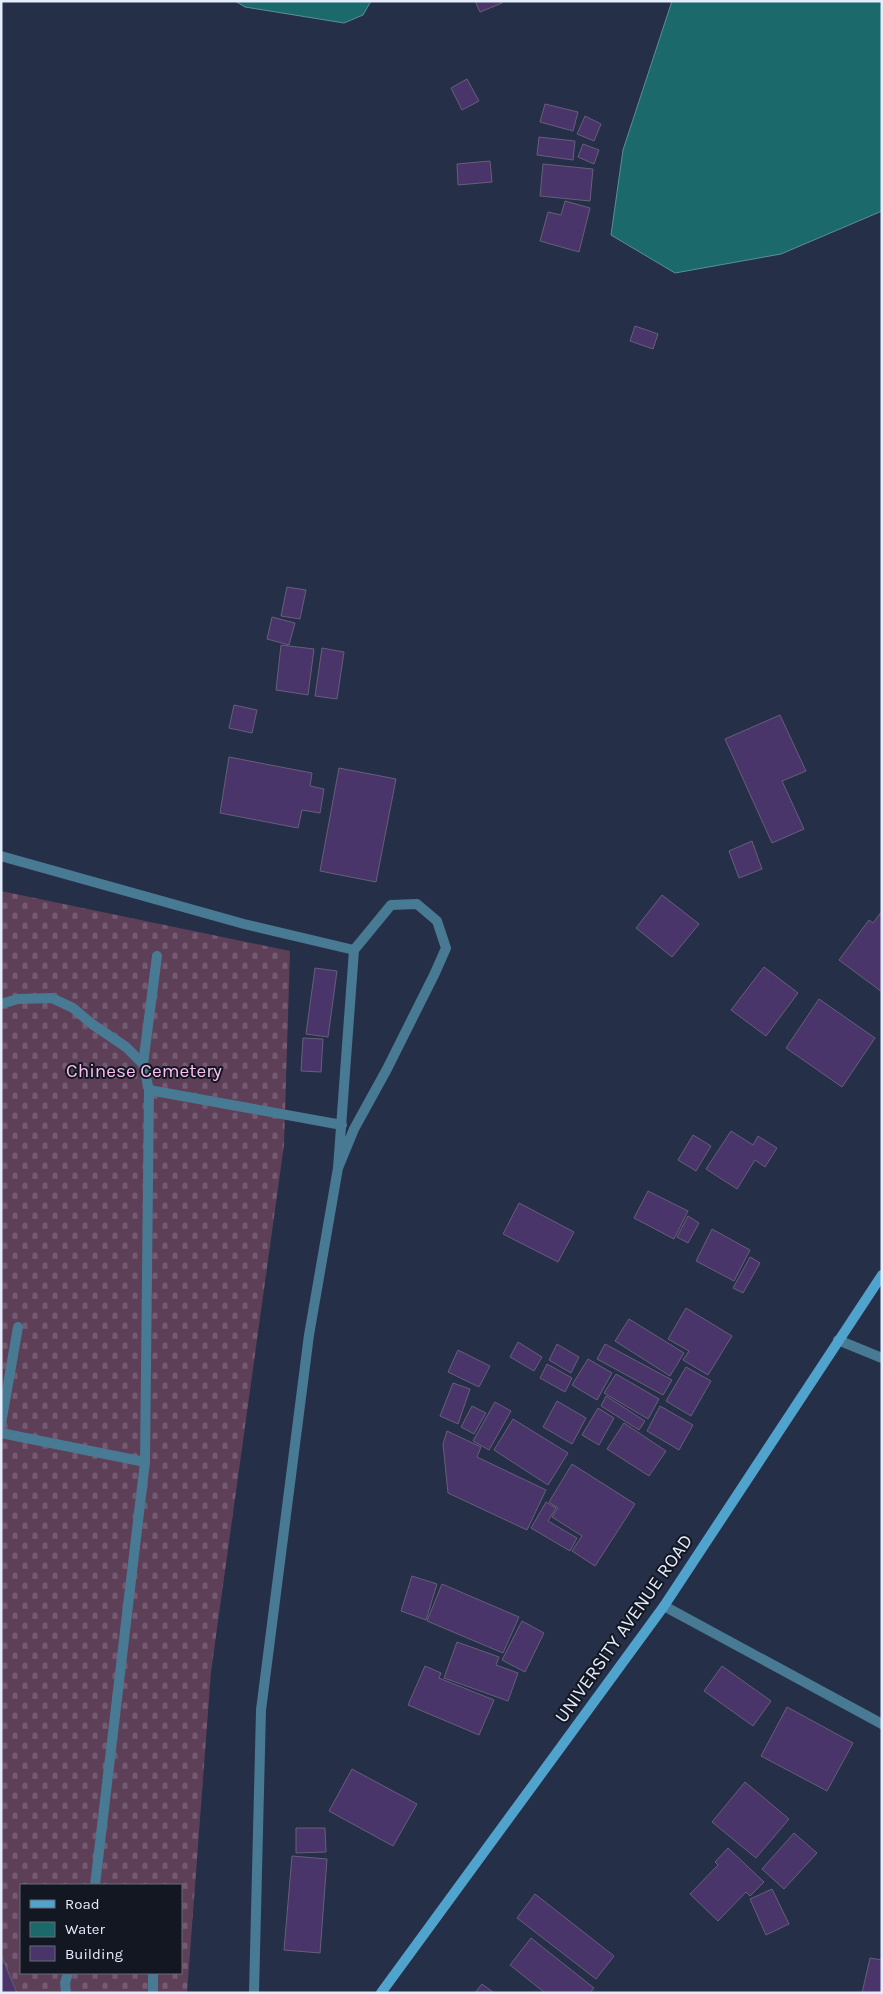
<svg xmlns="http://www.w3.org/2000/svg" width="883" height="1994" viewBox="0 0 883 1994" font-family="Karla,sans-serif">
<defs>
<pattern id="cemetery-stones" width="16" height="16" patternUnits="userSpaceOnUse" patternTransform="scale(1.25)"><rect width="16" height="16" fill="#5e3f58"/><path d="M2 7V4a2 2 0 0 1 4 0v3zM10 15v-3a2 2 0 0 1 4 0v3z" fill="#755b71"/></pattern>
</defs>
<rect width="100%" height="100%" fill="#252f47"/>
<path fill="url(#cemetery-stones)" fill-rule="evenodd" d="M1,891L290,951L284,1145L211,1672L187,1993H1ZM21,1885H181V1973H21Z"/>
<g fill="#1c696c" stroke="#589097">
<path d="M235,1H371L363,15L344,23L245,7Z"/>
<path d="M672,1H882V211L781,254L675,273L611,235L623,150Z"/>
</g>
<g fill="#4a356a" stroke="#675e79">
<path d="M475,1H501L502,3L480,12Z"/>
<path d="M467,79L479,101L462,110L451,88Z"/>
<path d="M545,104L578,112L573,131L540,122Z"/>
<path d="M585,116L601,124L594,141L577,134Z"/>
<path d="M539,137L575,141L573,160L537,155Z"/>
<path d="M583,144L599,150L594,164L578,157Z"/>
<path d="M490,161L492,182L458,185L457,164Z"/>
<path d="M543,164L593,169L590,201L540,196Z"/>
<path d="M565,201L590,208L579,252L540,241L548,212L561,215Z"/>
<path d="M635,326L658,334L653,349L630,341Z"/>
<path d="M287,587L306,590L300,619L281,616Z"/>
<path d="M272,617L295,623L289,645L267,639Z"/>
<path d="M281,645L314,649L308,695L276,690Z"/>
<path d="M322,648L344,652L337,699L315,696Z"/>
<path d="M234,705L257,710L252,733L229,728Z"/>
<path d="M780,715L806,771L782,781L804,829L772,843L725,739Z"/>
<path d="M229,757L312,773L310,786L324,789L320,813L302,810L298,828L220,813Z"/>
<path d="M339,768L396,779L376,882L320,871Z"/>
<path d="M752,841L762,869L739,878L729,851Z"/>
<path d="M662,895L699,924L672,957L636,928Z"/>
<path d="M882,911V992L839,960L869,920L873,923Z"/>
<path d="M764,967L798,993L766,1036L731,1010Z"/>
<path d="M315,968L337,971L328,1037L306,1034Z"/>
<path d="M819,999L875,1038L842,1087L786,1048Z"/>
<path d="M303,1038L323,1039L321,1072L301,1071Z"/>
<path d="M731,1131L753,1145L758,1136L777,1148L765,1167L755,1160L737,1189L706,1169Z"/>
<path d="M693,1135L711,1146L696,1171L678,1160Z"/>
<path d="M648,1191L688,1211L674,1239L634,1218Z"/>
<path d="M519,1203L574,1232L558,1262L503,1234Z"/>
<path d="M688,1216L699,1223L688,1243L677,1237Z"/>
<path d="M712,1229L750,1250L734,1281L696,1261Z"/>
<path d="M750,1257L760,1263L743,1293L733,1288Z"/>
<path d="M686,1308L732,1336L708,1375L683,1360L689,1351L668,1339Z"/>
<path d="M629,1319L684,1353L670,1376L615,1341Z"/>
<path d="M518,1342L542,1357L534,1371L510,1357Z"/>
<path d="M557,1344L579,1357L571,1373L549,1360Z"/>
<path d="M605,1344L672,1380L663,1395L597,1359Z"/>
<path d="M458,1350L490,1366L479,1387L448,1372Z"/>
<path d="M588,1359L612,1373L597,1400L572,1385Z"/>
<path d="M547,1364L572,1378L565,1392L540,1378Z"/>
<path d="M686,1367L711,1381L691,1416L666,1401Z"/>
<path d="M616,1374L659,1399L648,1419L604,1393Z"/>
<path d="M453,1383L470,1389L458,1424L440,1416Z"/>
<path d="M606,1396L645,1421L639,1430L601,1406Z"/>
<path d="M557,1401L586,1418L572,1444L543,1427Z"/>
<path d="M495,1402L511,1411L489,1450L473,1441Z"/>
<path d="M472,1406L486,1413L474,1434L461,1427Z"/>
<path d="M660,1406L693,1425L679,1450L647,1431Z"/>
<path d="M598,1408L614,1418L599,1445L582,1435Z"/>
<path d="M513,1419L568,1453L548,1485L494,1450Z"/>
<path d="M624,1423L666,1451L649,1476L607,1449Z"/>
<path d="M447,1431L481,1447L477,1457L546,1490L527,1530L448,1493L443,1444Z"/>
<path d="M572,1464L635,1504L595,1566L572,1551L582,1536L552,1517L558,1508L549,1502Z"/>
<path d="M546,1502L556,1508L548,1521L577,1538L570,1551L531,1528Z"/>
<path d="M412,1576L437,1584L426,1620L401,1611Z"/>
<path d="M442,1584L519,1617L503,1653L427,1621Z"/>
<path d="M522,1621L544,1633L525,1672L502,1660Z"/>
<path d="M457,1642L499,1657L496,1665L518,1673L508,1701L444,1678Z"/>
<path d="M425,1666L441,1673L439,1678L494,1700L479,1735L408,1705Z"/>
<path d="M722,1666L771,1701L753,1726L704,1691Z"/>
<path d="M787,1707L853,1743L827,1791L761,1756Z"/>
<path d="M352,1769L417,1804L393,1846L329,1811Z"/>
<path d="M745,1782L789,1819L756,1858L712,1822Z"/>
<path d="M296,1828H325L326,1852L296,1853Z"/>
<path d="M794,1833L817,1853L784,1889L762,1869Z"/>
<path d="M728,1848L764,1882L750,1896L746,1892L718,1921L690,1894L718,1865L715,1862Z"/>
<path d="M292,1856L327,1859L320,1953L284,1950Z"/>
<path d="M772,1889L789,1924L766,1935L750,1899Z"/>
<path d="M535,1894L614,1956L596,1979L517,1918Z"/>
<path d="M531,1938L594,1988L590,1993H545L510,1965Z"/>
<path d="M1,1955L17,1993H1Z"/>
<path d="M870,1958L882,1960V1993H862Z"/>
<path d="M482,1984L494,1993H475Z"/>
</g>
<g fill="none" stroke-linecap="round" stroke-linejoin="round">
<g stroke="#487a94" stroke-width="10">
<path d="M1,856L244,924L354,950"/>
<path d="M1,1004L18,999L52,998L73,1008L92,1024L126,1047L143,1064L149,1090L145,1462L95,1885"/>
<path d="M143,1064L157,956"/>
<path d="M149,1090L342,1125"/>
<path d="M1,1424L18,1327"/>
<path d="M1,1433L145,1462"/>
<path d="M66,1993L65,1983L68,1973"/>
<path d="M153,1993V1973"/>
</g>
<g stroke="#487a94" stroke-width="10">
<path d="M838,1340L882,1358"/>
<path d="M664,1606L882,1724"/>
<path d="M254,1993L261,1710L309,1335L338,1168L354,950L391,905L417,904L437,921L446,948L435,973L387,1069L354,1129L338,1168"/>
</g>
<path stroke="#50a3cd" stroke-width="10" d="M381,1993L664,1606L882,1275"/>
</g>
<g text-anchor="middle" stroke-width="4" stroke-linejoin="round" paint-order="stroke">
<g font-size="19" fill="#fdbff1" stroke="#131722">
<text x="144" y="1077">Chinese Cemetery</text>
</g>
<g font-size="19" fill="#e5ecfb" stroke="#131722">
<text transform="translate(623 1628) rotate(-55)" y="7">UNIVERSITY AVENUE ROAD</text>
</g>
</g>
<rect width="883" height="1994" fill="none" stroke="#e5ecfb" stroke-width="5"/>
<rect x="20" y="1884" width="162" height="90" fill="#131722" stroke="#676c79"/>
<rect x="30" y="1900" width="25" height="8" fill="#50a3cd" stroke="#676c79"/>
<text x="65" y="1909" font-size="15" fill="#e5ecfb">Road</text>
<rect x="30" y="1922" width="25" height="15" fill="#1c696c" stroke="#676c79"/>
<text x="65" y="1934" font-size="15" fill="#e5ecfb">Water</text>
<rect x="30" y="1946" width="25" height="15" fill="#4a356a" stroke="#676c79"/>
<text x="65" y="1959" font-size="15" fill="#e5ecfb">Building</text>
</svg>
